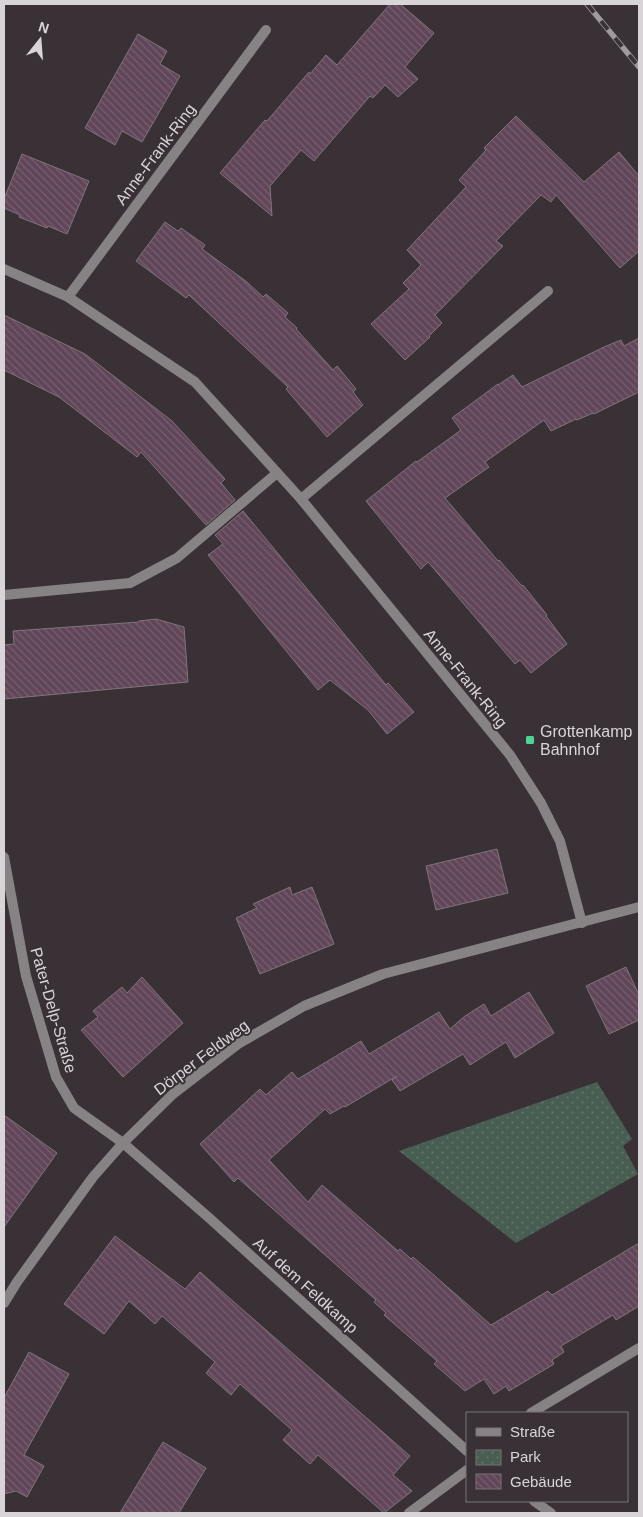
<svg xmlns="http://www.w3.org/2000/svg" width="643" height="1517" viewBox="0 0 643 1517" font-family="Helvetica,sans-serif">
<defs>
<pattern id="park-dots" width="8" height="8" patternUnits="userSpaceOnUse" patternTransform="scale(1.25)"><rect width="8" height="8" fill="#495e52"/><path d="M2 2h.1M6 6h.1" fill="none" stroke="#63746a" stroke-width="1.8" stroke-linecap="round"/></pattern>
<pattern id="building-back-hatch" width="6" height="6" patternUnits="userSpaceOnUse" patternTransform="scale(1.25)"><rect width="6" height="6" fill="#614558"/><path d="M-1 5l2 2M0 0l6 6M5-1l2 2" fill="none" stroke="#775f6f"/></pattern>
</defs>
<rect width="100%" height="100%" fill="#393136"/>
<path fill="url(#park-dots)" d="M597,1082L632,1139L623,1146L638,1174L516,1243L399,1151Z"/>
<g fill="url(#building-back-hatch)" stroke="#7e757b">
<path d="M390,4H400L434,33L405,67L418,79L398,97L385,85L373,98L370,96L314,161L301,150L270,186L272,216L220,173L265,120L267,121L309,72L310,74L326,55L337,65Z"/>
<path d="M138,34L167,51L160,64L180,76L142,142L122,131L115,145L85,128Z"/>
<path d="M516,116L584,182L619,152L639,176V251L620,268L556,195L551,202L541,195L496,241L503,246L435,315L442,323L429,336L430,337L405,360L371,324L409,289L403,283L421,265L407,250L466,187L459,180L486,150L484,148Z"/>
<path d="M22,154L89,181L67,234L48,226L47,228L19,217L20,215L4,208V199Z"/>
<path d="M165,222L178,231L181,228L205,245L202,249L247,282L263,297L266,294L288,313L285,317L297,328L296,329L333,370L337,366L356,389L353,392L363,405L327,437L286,389L288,387L189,295L186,298L136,261Z"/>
<path d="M4,315L85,354L172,421L225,479L221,483L235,500L206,525L141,452L137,457L59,397L4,370Z"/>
<path d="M639,338V392L594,414L593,413L577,420L576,419L551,431L544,420L485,462L489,467L445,498L498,561L499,560L522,586L523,585L547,615L546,616L567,644L531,673L520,660L515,664L428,562L421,569L366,501L416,461L417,462L461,430L452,418L498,384V385L513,375L522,387L604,347L621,340L624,346Z"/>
<path d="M243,511L386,685L388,683L414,712L387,734L368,710L330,680L318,690L208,555L223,544L215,535Z"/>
<path d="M156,619L184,627L188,682L4,699V645L14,644L13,631L139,622V621Z"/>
<path d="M497,849L508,893L436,910L426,866Z"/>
<path d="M290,887L292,895L312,887L334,944L260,974L236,918L257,908L253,904Z"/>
<path d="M626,967L639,995V1020L609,1034L586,986Z"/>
<path d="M142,977L183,1023L123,1077L81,1030L98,1017L93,1011L122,987L127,993Z"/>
<path d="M529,992L554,1033L515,1058L506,1042L470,1065L463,1054L400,1091L392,1080L397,1076L345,1107L344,1106L330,1114L325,1109L269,1160L308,1202L322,1185L398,1251L400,1249L411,1259L413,1257L491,1325L548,1291L552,1295L639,1243V1306L616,1320L613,1315L561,1346L564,1352L552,1360L554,1364L509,1391L506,1386L494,1394L484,1379L465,1391L434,1364L437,1361L384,1315L386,1313L374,1302L376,1300L238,1178L234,1182L200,1144L260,1089L266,1095L292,1072L298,1079L361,1041L369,1054L439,1012L450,1029L465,1016L484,1004L491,1016Z"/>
<path d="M4,1115L57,1153L4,1227Z"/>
<path d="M115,1236L185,1289L200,1272L227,1296L410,1456L393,1475L412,1491L384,1513L318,1455L310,1464L283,1440L292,1430L240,1384L231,1395L206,1373L215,1362L162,1316L155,1324L129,1301L104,1334L64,1304Z"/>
<path d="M29,1352L69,1374L24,1455L44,1466L27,1497L16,1491L4,1494V1398Z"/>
<path d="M163,1442L206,1468L179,1513H120Z"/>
</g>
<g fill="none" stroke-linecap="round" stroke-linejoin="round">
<g stroke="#878385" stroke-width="10">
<path d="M4,269L68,297L195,382L301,499L510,755L541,803L560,841L582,923"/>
<path d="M68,297L266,30"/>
<path d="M301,499L548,291"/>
<path d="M4,595L130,583L177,558L277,473"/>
<path d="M4,857L26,976L56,1077L74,1108L123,1143L207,1216L467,1451"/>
<path d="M4,1303L17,1282L93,1177L123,1143L173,1094L238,1044L304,1006L383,974L639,907"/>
<path d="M531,1413L639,1348"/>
<path d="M534,1501L551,1513"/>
<path d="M409,1513L467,1470"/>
</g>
<g stroke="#a09a9e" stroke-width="5.5">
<path id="rail" d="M587,4L639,67"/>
</g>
<use href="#rail" stroke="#393136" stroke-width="4" stroke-dasharray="11" stroke-linecap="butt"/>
</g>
<rect fill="#4fd399" stroke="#393136" stroke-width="2" x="525" y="735" width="10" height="10" rx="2.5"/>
<g text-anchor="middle" stroke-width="4" stroke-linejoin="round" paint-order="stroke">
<g font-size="16" fill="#d9d4d7" stroke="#393136">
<text transform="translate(155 154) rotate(-53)" y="6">Anne-Frank-Ring</text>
<text transform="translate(466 678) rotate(51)" y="6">Anne-Frank-Ring</text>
<text transform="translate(54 1010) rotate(74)" y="6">Pater-Delp-Straße</text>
<text transform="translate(201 1057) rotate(-37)" y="6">Dörper Feldweg</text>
<text transform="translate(306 1285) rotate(42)" y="6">Auf dem Feldkamp</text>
</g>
<g font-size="16" fill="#d9d4d7" stroke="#393136" text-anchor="start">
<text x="540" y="737">Grottenkamp<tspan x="540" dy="18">Bahnhof</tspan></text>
</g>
</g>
<rect width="643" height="1517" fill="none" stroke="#d9d4d7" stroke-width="10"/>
<rect x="466" y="1412" width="162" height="90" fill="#393136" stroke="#797276"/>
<rect x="476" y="1428" width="25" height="8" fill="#878385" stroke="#797276"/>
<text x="510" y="1437" font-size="15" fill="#d9d4d7">Straße</text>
<rect x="476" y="1450" width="25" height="15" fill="url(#park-dots)" stroke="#797276"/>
<text x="510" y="1462" font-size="15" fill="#d9d4d7">Park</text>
<rect x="476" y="1474" width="25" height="15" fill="url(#building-back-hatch)" stroke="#797276"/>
<text x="510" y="1487" font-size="15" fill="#d9d4d7">Gebäude</text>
<g transform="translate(40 40) rotate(17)" stroke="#393136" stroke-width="4" paint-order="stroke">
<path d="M0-4L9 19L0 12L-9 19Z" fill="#d9d4d7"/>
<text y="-8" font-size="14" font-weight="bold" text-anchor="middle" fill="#d9d4d7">N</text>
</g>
</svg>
